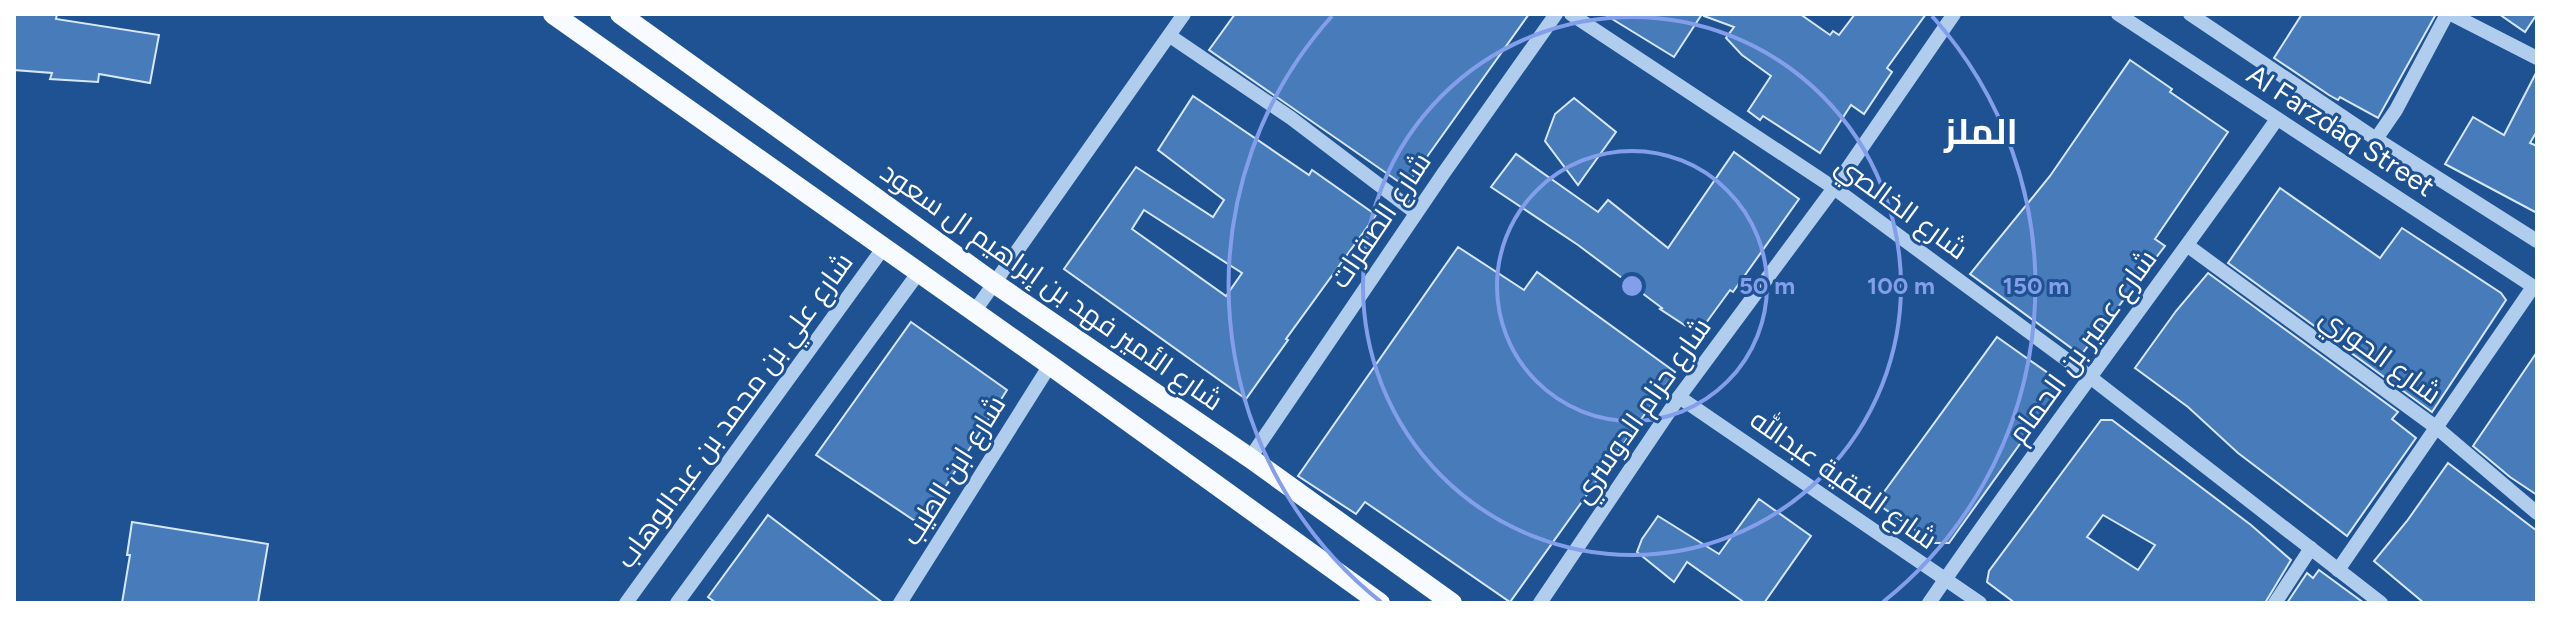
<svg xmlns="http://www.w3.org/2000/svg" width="2551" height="617" viewBox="0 0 2551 617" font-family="Figtree,Cairo,sans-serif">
<rect width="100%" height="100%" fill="#1e5292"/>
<g fill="#477bb9" stroke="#d6e7fa" stroke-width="2" fill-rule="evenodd">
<path d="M14,14H57L56,19L159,35L150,83L99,74L98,82L50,79L52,73L14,70Z"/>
<path d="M1235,14H1529L1409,182L1402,184L1209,50Z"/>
<path d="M1604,14H1702L1674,57Z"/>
<path d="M1704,14H1800L1830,35L1833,31L1839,35L1855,14H1926L1887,68L1892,72L1864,114L1851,105L1820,153L1763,116L1760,120L1748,111L1771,76L1742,55L1726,38L1734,27L1704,16Z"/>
<path d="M2302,14H2436L2378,118L2340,97L2338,100L2329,95L2274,58Z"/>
<path d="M2499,14H2537L2525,32Z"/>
<path d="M2130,60L2172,89L2170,92L2228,132L2155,239L2165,246L2081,355L1970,274L2050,176Z"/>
<path d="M2537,71V131L2530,143L2537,146V213L2445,164L2473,117L2504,135Z"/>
<path d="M1193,96L1309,175L1312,170L1376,215L1286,339L1288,340L1246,399L1064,269L1136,167L1213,217L1224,200L1158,150ZM1144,210L1242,273L1226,296L1132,229Z"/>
<path d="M1574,98L1616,132L1578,185L1545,141L1555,114Z"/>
<path d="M1734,152L1799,199L1733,292L1730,290L1698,334L1660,309L1662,308L1578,245L1491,187L1516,154L1598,212L1608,200L1668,248Z"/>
<path d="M2280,188L2380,258L2402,228L2501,293L2506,300L2432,412L2228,263Z"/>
<path d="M1458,247L1524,290L1537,272L1675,372L1510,602L1365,502L1356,514L1298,476Z"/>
<path d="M2208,273L2398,412L2392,419L2416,438L2347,536L2238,453L2188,407L2135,368L2176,311Z"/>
<path d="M911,322L1007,390L921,525L816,455Z"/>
<path d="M1997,337L2055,378L2060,388L1949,543H1934L1876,503Z"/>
<path d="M2537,352V495L2510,477L2473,446Z"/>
<path d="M2101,420H2112L2251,525L2291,560L2265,603H2015L1987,582L1989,571ZM2103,515L2155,545L2138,570L2087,537Z"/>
<path d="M2448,463L2537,531V603H2424L2374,561L2407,521Z"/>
<path d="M1759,499L1811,536L1764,603H1745L1687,562L1674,582L1637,552L1642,539L1658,516L1719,554Z"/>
<path d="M768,515L883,603H716L708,597Z"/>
<path d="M132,522L268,544L258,603H122L130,555H127Z"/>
<path d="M2319,570L2364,603H2287L2307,573L2313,578Z"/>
</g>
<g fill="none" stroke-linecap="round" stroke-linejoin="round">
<g stroke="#b0cdee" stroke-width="14">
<path d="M1571,14L1834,188L2090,377L2381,603"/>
<path d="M2118,14L2537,289"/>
<path d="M2190,14L2376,139L2537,241"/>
<path d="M2451,14L2537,58"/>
<path d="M1170,36L1291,118L1416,213"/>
<path d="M2376,139L2396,110L2447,14"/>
<path d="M2188,246L2437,428L2537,513"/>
<path d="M974,312L1184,14"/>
<path d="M1679,397L1980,603"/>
<path d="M1250,458L1443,174L1556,14"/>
<path d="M2338,570L2533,287"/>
<path d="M626,603L884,247"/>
<path d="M677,603L919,272"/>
<path d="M900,603L1050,365"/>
<path d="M1540,603L1679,397L1834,188L1954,14"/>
<path d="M1929,603C2041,439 2163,282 2277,119"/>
<path d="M2275,603L2311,548"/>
</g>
<g stroke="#f7faff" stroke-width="20">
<path d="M553,14L1050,365L1380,603"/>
<path d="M620,14L994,283L1250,458L1452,603"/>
</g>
</g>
<g fill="none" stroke="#839eea" stroke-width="4">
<circle cx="1632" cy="286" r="135"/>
<circle cx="1632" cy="286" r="269"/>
<path d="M1381 602A404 404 0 0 1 1332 16M1932 16A404 404 0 0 1 1883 602"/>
</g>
<g text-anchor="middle" stroke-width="6" stroke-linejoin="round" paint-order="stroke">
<g font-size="28" fill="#fff" stroke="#1e5292">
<text transform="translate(2341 130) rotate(33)" y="10">Al Farzdaq Street</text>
<text transform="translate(1902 207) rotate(36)" y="10">شارع الخالصي</text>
<text transform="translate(1380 220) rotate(-56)" y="10">شارع الصفرات</text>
<text transform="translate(1052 286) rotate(35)" y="10">شارع الأمير فهد بن إبراهيم ال سعود</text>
<text transform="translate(2082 346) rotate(-54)" y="10">شارع عمير بن الحمام</text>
<text transform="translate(2381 355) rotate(36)" y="10">شارع الحوري</text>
<text transform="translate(734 410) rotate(-54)" y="10">شارع علي بن محمد بن عبدالوهاب</text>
<text transform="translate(1641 410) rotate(-55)" y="10">شارع حزام الدوسري</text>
<text transform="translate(953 470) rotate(-58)" y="10">شارع ابن الطيب</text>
<text transform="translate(1844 479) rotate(35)" y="10">شارع الفقية عبدالله</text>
</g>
<g font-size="36" font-weight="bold" fill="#fff" stroke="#1e5292">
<text x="1981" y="144">الملز</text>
</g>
</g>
<circle cx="1632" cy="286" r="12" fill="#839eea" stroke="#1e5292" stroke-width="4"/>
<g font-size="24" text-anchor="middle" font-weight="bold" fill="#839eea" stroke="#1e5292" stroke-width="6" stroke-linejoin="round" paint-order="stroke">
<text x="1767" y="294">50 m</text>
<text x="1901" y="294">100 m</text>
<text x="2036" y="294">150 m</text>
</g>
<rect width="2551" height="617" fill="none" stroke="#ffffff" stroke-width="32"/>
</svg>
